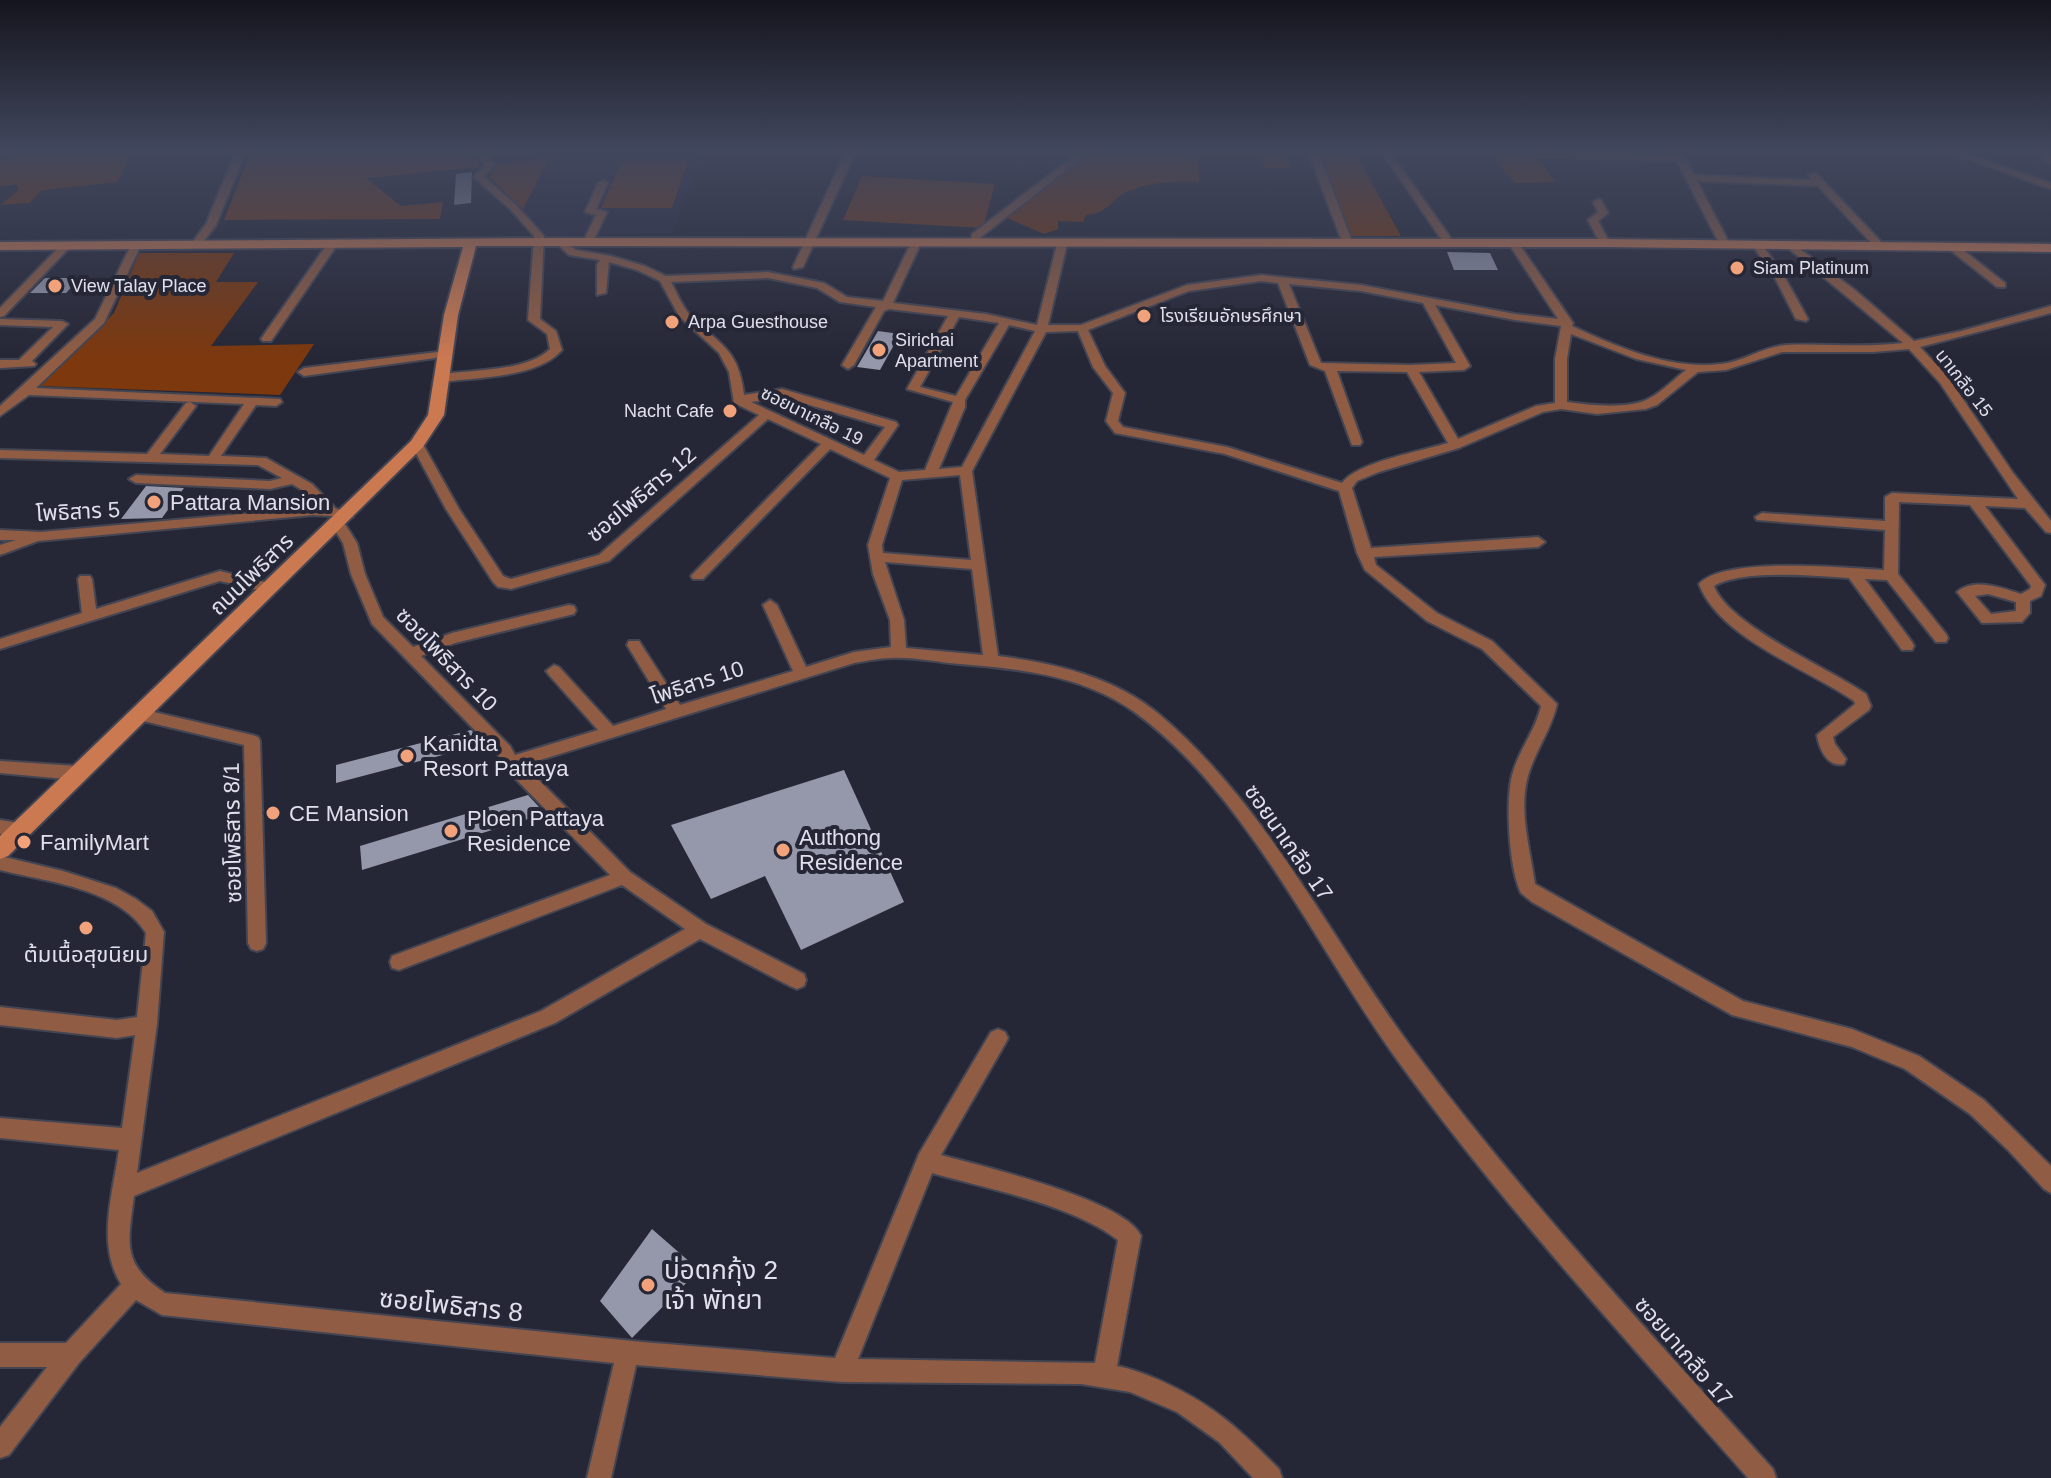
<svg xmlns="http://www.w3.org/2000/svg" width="2051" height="1478" viewBox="0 0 2051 1478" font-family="Helvetica,'Noto Sans Thai',sans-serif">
<rect width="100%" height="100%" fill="#262736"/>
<path fill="#2c2c42" d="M550,157H700L673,233L543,236L523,209Z"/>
<g fill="#7c3d1a">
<path d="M251,151H464L474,156L480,167L366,178L401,206L443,202L440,219L224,220Z"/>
<path d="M550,157L523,209L489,177L496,165Z"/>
<path d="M688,161L672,208H601L621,162Z"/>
<path d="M862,176L995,184L983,228L843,220Z"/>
</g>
<g fill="#7d380d">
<path d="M7,151H133L117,182L42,190L29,203L0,205L19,190L16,184L0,187V163Z"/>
<path d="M1091,151H1289L1290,168H1265L1260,157L1198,158L1199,182C1177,181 1149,182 1129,191C1110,198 1111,213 1086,215L1083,222L1058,221V229L1044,234L1007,218Z"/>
<path d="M1317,151H1354L1401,236H1347Z"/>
<path d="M1487,151H1532L1555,182L1515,183Z"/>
<path d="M139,253H234L216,282H258L211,346L314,344L280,395L39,386L114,313Z"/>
</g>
<g fill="#9597aa">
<path d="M472,172L471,203L454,205L456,174Z"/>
<path d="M1447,252L1490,253L1498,270H1454Z"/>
<path d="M45,278H80L66,293H30Z"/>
<path d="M878,331L900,334L880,370L857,367Z"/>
<path d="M146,486L184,488L162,518L121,519Z"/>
<path d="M471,730L476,735L477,746L336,783V765Z"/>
<path d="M844,770L904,902L801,950L765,876L711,899L671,825Z"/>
<path d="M528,795L539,807L541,815L362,870L360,846Z"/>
<path d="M652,1229L699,1270L632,1338L600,1301Z"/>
</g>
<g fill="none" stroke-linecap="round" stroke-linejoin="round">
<g stroke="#444553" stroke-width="4">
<g id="street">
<path d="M0,151H6L0,155Z"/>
<path d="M236,151H246L216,225L200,246H192L191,244L206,224Z"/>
<path d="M474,151H483L495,165L484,177L516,205L544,236L540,319L556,331L562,350C538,378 477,377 442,382L436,378L438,375C470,369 525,373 550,349L547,334L528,320L534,236L510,209L476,179L474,177L485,165Z"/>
<path d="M846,151H856L803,267L794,269L793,267Z"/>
<path d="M1080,151H1090L981,237L978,245H970L972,234Z"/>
<path d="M1314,151L1319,154L1353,244L1352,246L1343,244L1309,154Z"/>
<path d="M1381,151H1389L1455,244L1454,246H1446Z"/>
<path d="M1537,151L1674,155L1673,151H1681L1694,175L1812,180L1808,175L1816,173L1886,247L1877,249L1818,186L1697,181L1730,245L1721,247L1677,161L1534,156V152Z"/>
<path d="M1945,151H1958L2051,183V189Z"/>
<path d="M2036,151H2046L2051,156V165Z"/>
<path d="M603,180L608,183L596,209L607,212L592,244H584L583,242L596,215L585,212L598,183Z"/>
<path d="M1598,199L1601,200L1608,213L1598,221L1610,243L1605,246L1600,243L1588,220L1598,212L1593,202Z"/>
<path d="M560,239L576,250L611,256L645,266L666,276L768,272L824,283L847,297L883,301L911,243L916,240L921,243L893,303L986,314L1037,325L1057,244L1062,241L1067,244L1048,325H1081L1187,285L1261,275L1361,285L1515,314L1558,319L1509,244L1514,241L1519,244L1573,323L1572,326C1617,347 1670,370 1720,364C1743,362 1762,347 1785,345C1824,343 1863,348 1903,343L1788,248L1787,246L1792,243L1855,290L1914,341L1961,331L2051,306V313L1920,347L1948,377L2013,473L2051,521V533L2046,532L2025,508L1985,506L2045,585L2041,596L2030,601V613L2022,622L1982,623L1957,592C1974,577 2002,588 2021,594L2030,589L2031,586L1970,505L1899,502L1898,574L1946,634L1948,638L1946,642H1936L1887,580L1865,579L1912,642L1914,646L1912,650H1902L1849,578C1815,576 1743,569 1714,586C1729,626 1829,668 1866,694L1871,706L1869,710L1833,737L1835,744L1846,759L1844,764C1827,768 1819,748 1817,735L1855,704L1854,701C1808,669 1719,638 1699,584C1724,556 1846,568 1884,570L1885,530L1757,520L1755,517L1762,513L1885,521V497L1892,493L2018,499L1940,383L1909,349L1873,352H1782L1726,370L1698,372L1657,405L1646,409L1597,414L1561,409L1543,412L1459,448L1379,472L1357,481L1352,488L1371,548L1538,537L1545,542L1538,547L1374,557L1376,565L1437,613L1492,641L1557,704C1552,727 1539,745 1531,767C1516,804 1530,847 1535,884L1743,1001L1852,1029L1919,1056L1984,1100L2051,1166V1193L2044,1189L2008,1150L1970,1114L1905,1069L1852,1047L1732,1015L1532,902L1521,893C1509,869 1504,795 1514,769C1521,747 1536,729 1541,706L1482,649L1427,621L1365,570L1357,553L1339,491L1225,454L1115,433L1106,421L1113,393L1093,367L1078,331L1046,332L972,471L998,656C1055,663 1115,677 1160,715C1267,806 1329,936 1411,1047C1522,1196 1649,1332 1773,1469L1776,1478H1748C1628,1342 1505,1208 1398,1061C1318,951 1245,791 1133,711C1079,673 1012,668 949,663C931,661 911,657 892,658C880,658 866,661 854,663L524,765L630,872L706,924L804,974L806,980L804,986L797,989L790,986L700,939L555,1023L134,1196C128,1243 121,1264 165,1293L642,1342L835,1358L919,1154L991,1032L998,1029L1005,1032L1008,1038L1005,1044L941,1155C981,1166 1126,1200 1141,1236L1117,1366C1132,1369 1145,1374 1159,1380C1213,1404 1238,1428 1279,1469L1282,1478H1253L1219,1442L1177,1412L1130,1392L1081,1384L842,1382L636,1365L611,1478H587L614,1363L162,1315L136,1300L79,1363L9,1455L0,1458V1427L47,1367H0V1343H66L121,1284C96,1244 113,1193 119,1150L0,1138V1118L122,1128L135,1035L117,1038L0,1025V1007L117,1020L137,1017L146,933C118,888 47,882 0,870V856L63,871L116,888L136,899L152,911L164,932L157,1024L137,1173L541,1011L685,929L622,885L399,970L392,968L390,962L392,956L610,875L505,768L498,754L372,624L351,574L343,543L331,524L333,521H343L357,543L365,574L383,617L413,647L452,633L569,605L574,606L576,610L574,614L455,643L421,656L510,746L515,755L598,730L549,675L546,671L554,665L559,667L613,726L666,709L627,645L629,641H639L680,705L793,671L763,605L770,600L777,605L806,667L854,652L891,647L890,620L873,574L868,545L890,478L830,449L703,579H693L691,576L821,444L768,419L609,561L511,589L498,587L493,582L446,509L411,444L413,441H421L459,509L503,576L511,579L599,555L759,415L734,403L729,372L719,353L679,316L660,281L637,270L609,262L606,293L597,295V265L600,260L569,255L555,242ZM768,278L817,288L840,302L876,307L842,365L848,369L854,365L884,311L889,309L948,316L907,389L953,402L925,470L899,472L874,460L898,425L896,422L782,389L744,395C738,347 720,346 690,315C682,306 677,293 671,282ZM1261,281L1278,283L1310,365L1325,371L1352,445H1360L1362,442L1337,371L1407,372L1448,443C1422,451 1357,462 1342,483L1227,447L1123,427L1118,421L1125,393L1105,366L1088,330L1189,291ZM1289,284L1361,291L1423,303L1456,363L1411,365L1321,363ZM1435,305L1515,320L1561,326L1555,359V403L1536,406L1458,439L1419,372L1464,370L1470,366ZM959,317L999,323L956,396L920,387ZM1009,325L1035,331L962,467L939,469L965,407V400ZM1571,334L1636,359L1686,370C1674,379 1663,391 1650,398C1630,410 1589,405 1567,402V359ZM782,397L885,427L864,455L751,402ZM960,475L971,560L883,553L882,545L902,480ZM885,562L972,569L983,655L906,648L904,620ZM1988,594L2016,602V611L1991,614L1975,596ZM932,1173C988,1189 1073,1205 1118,1240L1095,1363L858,1359Z"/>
<path d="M136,242L141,245L104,323L36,388L280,399L282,402L276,406L256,405L221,456L266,458L312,484L336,509L353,511V517L313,515L38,541L0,555V545L16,540H0V530L41,532L319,507L302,490L292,484L270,489L136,483L129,479L136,475L270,481L282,478L258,465L0,458V450L147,454L186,403L190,402L196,406L160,454L209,456L244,404L29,395L0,416V406L95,319L131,245Z"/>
<path d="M63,243L72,245L4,316L0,317V308Z"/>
<path d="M328,243L337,245L271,341H263L261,339Z"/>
<path d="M1754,244H1762L1784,276L1808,319L1806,321L1796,319L1774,276L1753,246Z"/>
<path d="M1949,245H1957L2005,283V287H1997L1949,249Z"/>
<path d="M0,319L62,321L68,324L32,361L36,364L34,366L0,368V360H19L53,327L0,325Z"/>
<path d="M446,351L450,352V356L304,376L298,372L304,368Z"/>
<path d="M220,571L276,585L278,588L271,593L220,581L0,649V639L82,613L78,579L80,576H90L92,579L96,609Z"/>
<path d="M141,709L252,735L258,737L260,741L266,943L263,949L257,951L251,949L248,943L244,745L135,719L133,715L135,711Z"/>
<path d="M0,761L77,766L83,768L85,773L83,778L77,780L0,773Z"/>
<path d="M0,820L26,824L29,829L26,834L20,836L0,834Z"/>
</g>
</g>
<g stroke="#444553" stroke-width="4">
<path id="secondary" d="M560,238L1605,239L2051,244V252L1605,247L476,246L458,315L444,415L423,447L8,856L0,859V836L411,441L428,415L444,315L463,247L0,250V242Z"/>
</g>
<use href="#street" fill="#905d44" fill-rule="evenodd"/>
<use href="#secondary" fill="#ca7951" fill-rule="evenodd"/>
</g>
<linearGradient id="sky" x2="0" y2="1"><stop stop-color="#15151e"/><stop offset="0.42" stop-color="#41475d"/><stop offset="1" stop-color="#41475d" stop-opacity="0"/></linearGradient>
<rect width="2051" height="358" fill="url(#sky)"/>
<g fill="#f1a27b" stroke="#262736" stroke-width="3">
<circle cx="1737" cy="268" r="8"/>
<circle cx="55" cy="286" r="8"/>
<circle cx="1144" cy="316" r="8"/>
<circle cx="672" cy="322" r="8"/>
<circle cx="879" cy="350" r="8"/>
<circle cx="730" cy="411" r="8"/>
<circle cx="154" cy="502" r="8"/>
<circle cx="407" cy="756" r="8"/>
<circle cx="273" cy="813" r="8"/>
<circle cx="451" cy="831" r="8"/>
<circle cx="24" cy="842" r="8"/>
<circle cx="783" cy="850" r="8"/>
<circle cx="86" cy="928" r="8"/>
<circle cx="648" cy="1285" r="8"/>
</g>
<g text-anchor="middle" stroke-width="8" stroke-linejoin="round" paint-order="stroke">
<g font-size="18" fill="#dfe0eb" stroke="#262736" text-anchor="start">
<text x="1753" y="274">Siam Platinum</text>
<text x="71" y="292">View Talay Place</text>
<text x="1160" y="322">โรงเรียนอักษรศึกษา</text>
<text x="688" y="328">Arpa Guesthouse</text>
<text x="895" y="346">Sirichai<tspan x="895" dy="21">Apartment</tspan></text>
<text x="714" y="417" text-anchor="end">Nacht Cafe</text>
</g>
<g font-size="18" fill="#dfe0eb" stroke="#262736">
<text transform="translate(1964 383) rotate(52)" y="6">นาเกลือ 15</text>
<text transform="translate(812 416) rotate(26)" y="6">ซอยนาเกลือ 19</text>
</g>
<g font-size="22" fill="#dfe0eb" stroke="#262736">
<text transform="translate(641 494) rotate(-40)" y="8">ซอยโพธิสาร 12</text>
<text transform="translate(78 511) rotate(-3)" y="8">โพธิสาร 5</text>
<text transform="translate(251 574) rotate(-44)" y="8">ถนนโพธิสาร</text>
<text transform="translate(447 659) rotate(46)" y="8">ซอยโพธิสาร 10</text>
<text transform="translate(697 682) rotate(-18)" y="8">โพธิสาร 10</text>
<text transform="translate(232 833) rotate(-91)" y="8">ซอยโพธิสาร 8/1</text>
<text transform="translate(1289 842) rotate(55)" y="8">ซอยนาเกลือ 17</text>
<text transform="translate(1684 1351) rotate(49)" y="8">ซอยนาเกลือ 17</text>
</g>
<g font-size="22" fill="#dfe0eb" stroke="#262736" text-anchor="start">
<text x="170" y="510">Pattara Mansion</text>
<text x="423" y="751">Kanidta<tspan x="423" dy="25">Resort Pattaya</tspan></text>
<text x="289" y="821">CE Mansion</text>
<text x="467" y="826">Ploen Pattaya<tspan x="467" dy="25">Residence</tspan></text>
<text x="799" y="845">Authong<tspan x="799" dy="25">Residence</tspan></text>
<text x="40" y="850">FamilyMart</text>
<text x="86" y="962" text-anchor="middle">ต้มเนื้อสุขนิยม</text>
</g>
<g font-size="26" fill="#dfe0eb" stroke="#262736" text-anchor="start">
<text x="664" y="1279">บ่อตกกุ้ง 2<tspan x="664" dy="30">เจ้า พัทยา</tspan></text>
</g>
<g font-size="26" fill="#dfe0eb" stroke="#262736">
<text transform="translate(451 1305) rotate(6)" y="9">ซอยโพธิสาร 8</text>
</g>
</g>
</svg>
